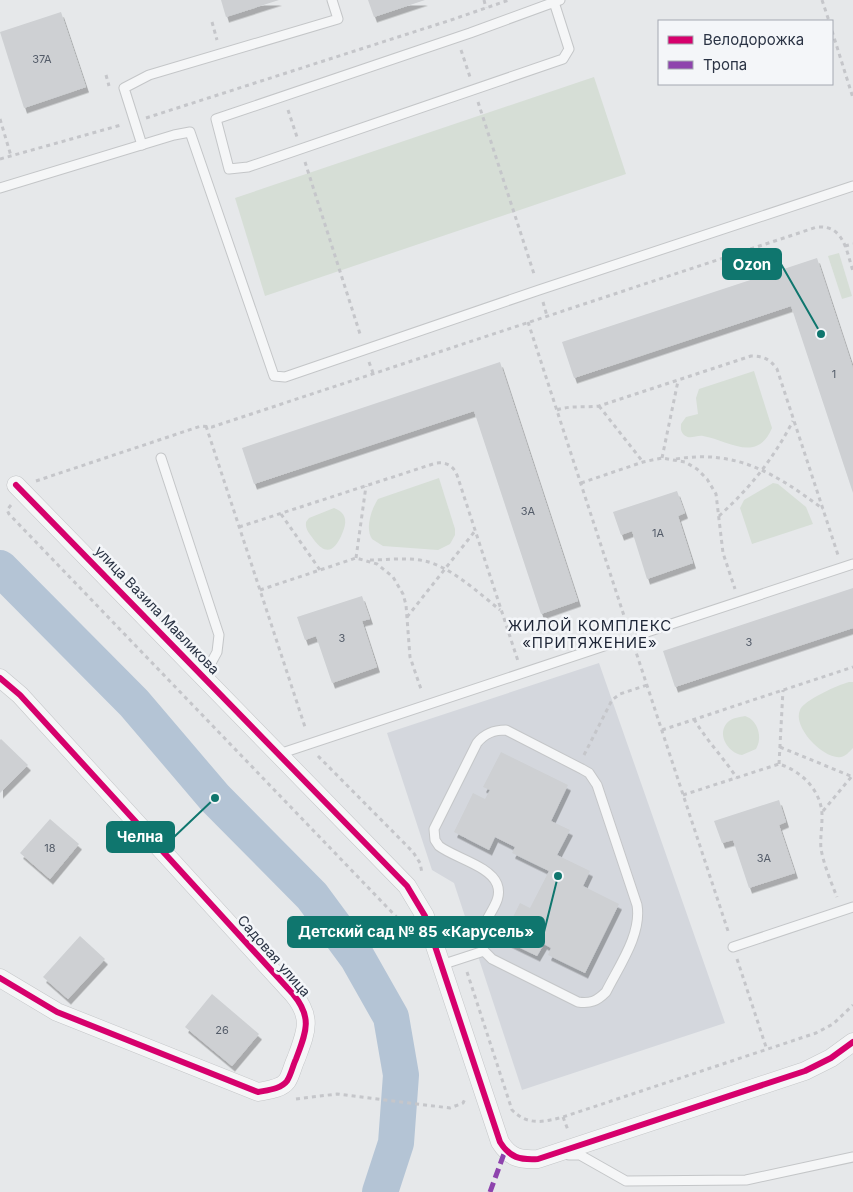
<svg xmlns="http://www.w3.org/2000/svg" width="853" height="1192" viewBox="0 0 853 1192" font-family="Inter,sans-serif">
<defs>
<filter id="shadow"><feDropShadow dx="3" dy="5.5" stdDeviation="0" flood-color="#0004"/></filter>
</defs>
<rect width="100%" height="100%" fill="#e6e8ea"/>
<path fill="#d4d7dd" d="M599,663L725,1023L522,1090L454,883L432,870L387,733Z"/>
<g fill="#d6ded6">
<path d="M594,77L626,174L265,296L235,198Z"/>
<path d="M839,253L852,296L842,299L828,256Z"/>
<path d="M754,371L772,428C757,464 728,440 703,436C696,435 690,440 684,435C680,431 681,428 681,424L686,417L698,414L696,398L699,389Z"/>
<path d="M439,478L455,529V535L450,544L438,550L383,546L372,539C365,528 371,510 378,499Z"/>
<path d="M773,483L778,484L806,507L813,524L752,544L740,508L744,500Z"/>
<path d="M334,508C339,510 344,513 345,519C346,524 344,529 342,534C335,551 326,556 314,540C310,534 305,530 306,522L309,518Z"/>
<path d="M849,682H853V748C849,752 846,756 841,757C824,760 792,727 800,710C804,700 838,685 849,682Z"/>
<path d="M745,716C758,720 763,738 756,749L742,755C728,753 715,733 729,721C733,718 740,717 745,716Z"/>
</g>
<g fill="none" stroke-linecap="round" stroke-linejoin="round">
<path stroke="#b4c4d5" stroke-width="36" d="M0,568L134,703L215,798L312,896L357,957L391,1017L401,1075L396,1143L380,1192"/>
</g>
<g fill="#ced0d3" filter="url(#shadow)">
<path d="M221,0H279L226,17Z"/>
<path d="M368,0H425L374,17Z"/>
<path d="M61,12L86,87L24,108L0,32Z"/>
<path d="M817,258L853,368V493L791,306L574,378L562,342Z"/>
<path d="M500,362L578,601L541,614L474,411L254,484L242,448Z"/>
<path d="M677,491L685,513L678,516L693,563L647,579L632,531L621,535L613,512Z"/>
<path d="M853,588V628L675,687L663,651Z"/>
<path d="M362,596L370,619L362,621L377,667L332,683L316,636L305,640L297,617Z"/>
<path d="M1,739L28,765L0,793V740Z"/>
<path d="M501,752L568,785L551,821L570,830L557,855L590,871L583,886L619,904L585,973L548,955L551,948L544,944L537,956L502,939L520,903L530,908L549,871L512,853L515,847L495,837L489,850L454,832L473,793L485,799L490,790L483,787Z"/>
<path d="M779,800L786,822L779,825L795,873L749,888L733,840L722,843L714,821Z"/>
<path d="M50,819L79,844L50,879L20,853Z"/>
<path d="M80,936L105,959L68,999L43,977Z"/>
<path d="M212,994L259,1034L232,1066L185,1027Z"/>
</g>
<g fill="none" stroke-linecap="round" stroke-linejoin="round">
<g stroke="#c4c6c8" stroke-width="11">
<g id="lane">
<path d="M554,2L569,49L563,59L248,167L229,169L216,119L470,33L560,0"/>
<path d="M142,145L124,88L149,75L338,19L332,0"/>
<path d="M0,188L174,135L190,132L274,376L285,377L539,290L853,186"/>
<path d="M161,458L219,635L217,652L204,676"/>
<path d="M641,634L853,564"/>
<path d="M279,754L610,644"/>
<path d="M733,947L853,907"/>
<path d="M441,965L484,951L492,959L578,1002C590,1004 597,1001 606,992C619,966 642,934 637,905L597,785L589,773L582,769L506,730C494,730 485,733 477,743L434,829L435,840L439,846C455,858 490,866 497,884C506,907 472,922 484,951"/>
<path d="M569,1155H580L626,1181L746,1180L853,1157"/>
</g>
</g>
<g stroke="#c4c6c8" stroke-width="19">
<g id="street">
<path d="M16,485L407,886L425,916L500,1142C510,1158 520,1160 538,1159L805,1071L831,1058L853,1042"/>
<path d="M0,678L20,695L293,994C313,1018 306,1032 296,1059C293,1065 291,1075 287,1081C281,1089 268,1090 258,1092L57,1012L0,978"/>
</g>
</g>
<g stroke="#c5c6ca" stroke-width="3" stroke-dasharray="4 4" stroke-linecap="butt">
<path d="M484,0L486,8"/>
<path d="M822,0L829,21"/>
<path d="M212,22L217,40"/>
<path d="M832,31L853,98"/>
<path d="M461,50L470,77"/>
<path d="M106,75L109,86"/>
<path d="M478,102L535,277"/>
<path d="M288,110L297,137"/>
<path d="M146,118L451,20L509,0"/>
<path d="M0,119L11,156"/>
<path d="M0,159L121,125"/>
<path d="M305,162L361,337"/>
<path d="M845,246L853,244"/>
<path d="M543,302L547,316"/>
<path d="M528,322L628,628"/>
<path d="M369,362L373,373"/>
<path d="M599,406L643,462"/>
<path d="M557,410C571,405 584,408 599,406L751,356C763,356 770,359 777,369L838,555"/>
<path d="M206,426L306,730"/>
<path d="M662,458L678,381"/>
<path d="M676,459C737,449 776,474 823,509"/>
<path d="M36,481L201,426L212,427L817,227C844,225 846,250 853,271"/>
<path d="M581,483L643,462L662,458L685,462L697,469L707,479L716,494L723,553L735,589"/>
<path d="M11,505L7,510L9,514L409,930"/>
<path d="M281,514L320,570"/>
<path d="M719,516C751,487 773,459 793,421"/>
<path d="M239,527L436,463C446,462 453,465 457,475L518,661"/>
<path d="M356,558L366,486"/>
<path d="M370,560C387,560 407,557 425,561C451,567 479,593 500,610"/>
<path d="M260,590L356,558L377,564L393,577L403,594L406,605L410,657L422,692"/>
<path d="M407,617L475,531"/>
<path d="M634,646L729,934"/>
<path d="M694,719C706,740 723,757 737,778"/>
<path d="M662,730L853,667"/>
<path d="M780,747L853,777"/>
<path d="M584,755L612,700L620,694L647,685"/>
<path d="M318,756L413,852L420,863L422,873"/>
<path d="M779,764L783,690"/>
<path d="M683,795L779,764C802,771 823,792 822,818C822,828 820,839 821,849C824,865 831,882 837,897"/>
<path d="M823,811L852,776"/>
<path d="M450,928L459,944"/>
<path d="M737,959L767,1050"/>
<path d="M467,972L512,1110C528,1126 544,1122 563,1117L816,1033L833,1024L853,1005"/>
<path d="M296,1099L337,1094L450,1108L463,1103L466,1097"/>
<path d="M563,1117L568,1130"/>
</g>
<use href="#lane" stroke="#f5f6f7" stroke-width="9"/>
<use href="#street" stroke="#f5f6f7" stroke-width="18"/>
<path stroke="#8e44ad" stroke-width="5" stroke-dasharray="10 5" stroke-linecap="butt" d="M490,1192L505,1151"/>
<g stroke="#f4f6f9" stroke-width="9">
<g id="cycleway">
<path d="M16,485L407,886L425,916L500,1142C510,1158 520,1160 538,1159L805,1071L831,1058L853,1042"/>
<path d="M0,678L20,695L293,994C313,1018 306,1032 296,1059C293,1065 291,1075 287,1081C281,1089 268,1090 258,1092L57,1012L0,978"/>
</g>
</g>
<use href="#cycleway" stroke="#d6006c" stroke-width="6"/>
</g>
<g text-anchor="middle" stroke-width="5" stroke-linejoin="round" paint-order="stroke">
<g font-size="11" fill="#545c69">
<text x="42" y="63">37А</text>
<text x="834" y="378">1</text>
<text x="528" y="515">3А</text>
<text x="658" y="537">1А</text>
<text x="342" y="642">3</text>
<text x="749" y="646">3</text>
<text x="50" y="852">18</text>
<text x="764" y="862">3А</text>
<text x="222" y="1034">26</text>
</g>
<g font-size="14" fill="#2b3445" stroke="#f4f6f9">
<text transform="translate(157 610) rotate(46)" y="5">улица Вазила Мавликова</text>
<text transform="translate(274 956) rotate(49)" y="5">Садовая улица</text>
</g>
<g font-size="15" letter-spacing="1" fill="#1d2536" stroke="#f4f6f9">
<text x="590" y="631">ЖИЛОЙ КОМПЛЕКС<tspan x="590" dy="17">«ПРИТЯЖЕНИЕ»</tspan></text>
</g>
</g>
<path fill="none" stroke="#0f766e" stroke-width="2" d="M821 334L781 264M215 798L174 837M558 876L544 932"/>
<g fill="#0f766e" stroke="#f4f6f9" stroke-width="2">
<circle cx="821" cy="334" r="5"/>
<circle cx="215" cy="798" r="5"/>
<circle cx="558" cy="876" r="5"/>
</g>
<g fill="#0f766e" stroke="#0f766e" stroke-width="2">
<rect x="723" y="249" width="58" height="30" rx="5"/>
<rect x="107" y="822" width="67" height="30" rx="5"/>
<rect x="288" y="917" width="256" height="30" rx="5"/>
</g>
<g font-size="15" text-anchor="middle" font-weight="bold" fill="#fff">
<text x="752" y="270">Ozon</text>
<text x="140" y="842">Челна</text>
<text x="416" y="937">Детский сад № 85 «Карусель»</text>
</g>
<rect x="658" y="20" width="175" height="65" fill="#f4f6f9" stroke="#a4a8b1"/>
<rect x="668" y="36" width="25" height="8" fill="#d6006c" stroke="#a4a8b1"/>
<text x="703" y="45" font-size="15" fill="#2b3445">Велодорожка</text>
<rect x="668" y="61" width="25" height="8" fill="#8e44ad" stroke="#a4a8b1"/>
<text x="703" y="70" font-size="15" fill="#2b3445">Тропа</text>
</svg>
